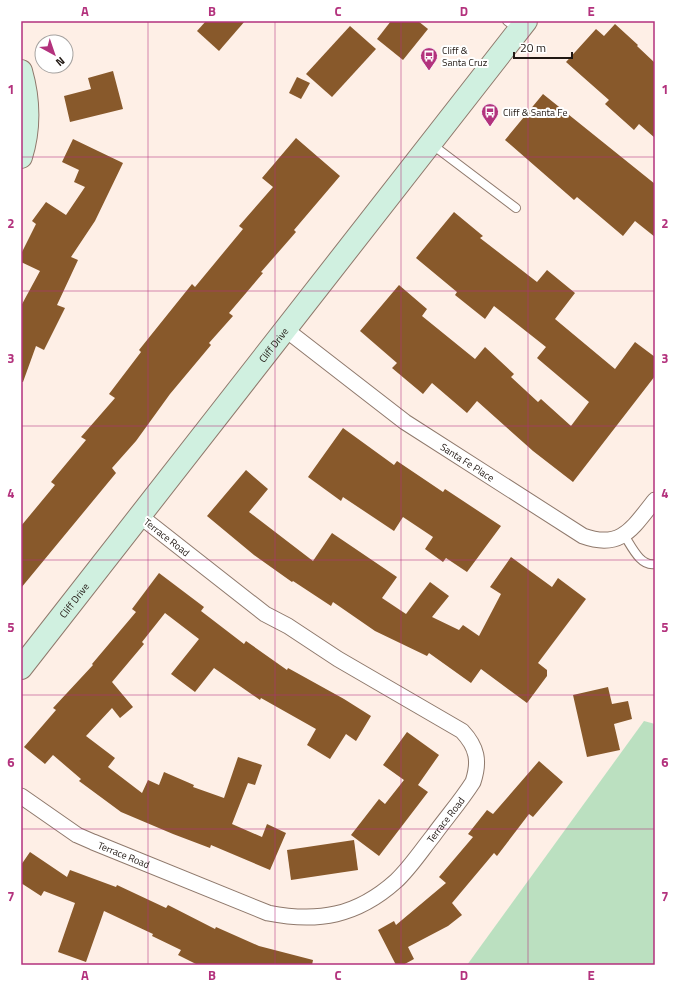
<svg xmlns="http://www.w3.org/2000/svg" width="676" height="986" viewBox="0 0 676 986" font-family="'Titillium Web',sans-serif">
<rect width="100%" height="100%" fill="#feefe6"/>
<path fill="#bbe0c0" d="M644,721L655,724V965H467Z"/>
<g fill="#88592b">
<path d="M206,21H245L219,51L197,31Z"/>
<path d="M391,21H418L428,29L403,60L377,39Z"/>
<path d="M615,24L638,45L637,46L655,63V138L639,124L634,130L605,104L609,100L566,62L596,29L604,36Z"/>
<path d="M350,26L376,49L332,97L306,74Z"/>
<path d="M113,71L123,109L70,122L64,96L91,89L88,78Z"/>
<path d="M297,77L310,83L301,99L289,93Z"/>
<path d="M543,94L655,184V237L635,221L623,236L577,197L574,200L505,140Z"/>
<path d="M296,138L340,176L294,230L296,232L261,272L263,273L229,313L233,316L209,343L211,345L170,394L136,441L112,468L116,473L21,588V526L55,485L51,482L86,440L81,437L115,398L109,394L141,352L139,350L192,284L195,287L243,229L239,226L273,187L262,178Z"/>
<path d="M73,139L123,163L95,221L71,257L78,260L57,305L65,308L44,350L36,346L23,382H21V306L40,271L21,262V254L36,224L32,221L46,202L66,215L85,187L74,182L79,170L62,162Z"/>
<path d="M454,212L483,236L480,238L537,282L547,270L575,293L555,319L615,369L635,342L655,357V376L573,482L533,451L477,401L467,413L432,383L423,394L392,368L397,363L360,331L399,285L427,309L422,316L475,359L485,347L514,374L511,377L538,402L541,399L571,426L589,402L537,358L546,347L494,306L485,319L455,295L457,292L416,258Z"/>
<path d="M343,428L394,465L397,461L443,492L445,489L501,526L467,572L446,558L443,562L425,549L433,537L403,517L394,531L343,497L341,501L308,477Z"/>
<path d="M246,470L268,489L249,512L313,561L332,533L397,577L382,598L406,614L430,582L449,596L432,617L459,630L463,625L479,636L501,594L490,587L511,557L552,587L558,578L586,599L538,663L547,670V676L527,703L481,669L471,683L429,653L427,656L375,631L333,602L331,606L293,581L292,582L254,555L207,516Z"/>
<path d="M159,573L204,607L201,611L244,644L246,641L287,670L288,668L344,699L371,716L356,741L346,734L330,759L307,745L316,729L261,698L260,700L214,668L195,692L171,674L199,639L165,613L142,642L144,644L112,682L133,707L120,718L112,708L86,736L115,758L108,767L142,793L148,780L159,785L164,772L194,785L193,787L224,798L238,757L262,765L255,785L248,783L232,824L262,837L267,824L286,833L270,870L211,845L210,848L173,834L121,812L79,781L81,779L53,755L45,764L24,747L56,710L53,708L93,665L92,664L136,612L132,609Z"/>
<path d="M608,687L612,704L628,701L632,719L614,724L620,750L587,757L573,695Z"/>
<path d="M407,732L439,755L418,785L428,792L379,856L351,835L379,799L385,804L404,780L383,765Z"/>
<path d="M539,761L563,782L533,817L529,814L497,856L494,853L452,903L462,915L448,926L408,947L414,959L403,965H396L378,930L394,921L396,925L446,883L439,877L473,837L468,834L487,810L493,814Z"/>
<path d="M354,840L358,870L291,880L287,850Z"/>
<path d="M30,852L67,877L70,870L116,887L117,885L166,908L168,905L215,929L216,927L259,946L313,960L312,965H198L178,955L181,950L152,936L153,934L104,911L86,962L58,952L75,903L44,891L41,896L21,883V865Z"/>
</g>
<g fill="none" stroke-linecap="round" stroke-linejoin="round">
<g stroke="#8f796c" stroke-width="10">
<g id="lane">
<path d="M507,21L518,29"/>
<path d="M430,143L516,208"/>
<path d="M624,535C631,545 640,567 655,564"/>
</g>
</g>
<g stroke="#8f796c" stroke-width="17">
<g id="street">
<path id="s1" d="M285,329L405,422L583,536C622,550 633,527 655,500"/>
<path id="s2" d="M21,796L77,835L93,842L268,913C318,923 357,916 396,881C410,868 421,851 433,836C446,818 461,801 473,782C480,761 477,747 462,731L338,659L288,626L265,614L140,516"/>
</g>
</g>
<g stroke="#8f796c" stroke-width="24">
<g id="secondary">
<path d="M21,71C29,99 30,128 21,157"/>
<path id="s3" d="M21,668L526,21"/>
</g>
</g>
<use href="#lane" stroke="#fff" stroke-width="8"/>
<use href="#street" stroke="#fff" stroke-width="15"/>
<use href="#secondary" stroke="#d0f0e0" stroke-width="22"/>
</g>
<path fill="none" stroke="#b3327d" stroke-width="1" stroke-opacity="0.55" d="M148,21V965M275,21V965M401,21V965M528,21V965M21,157H655M21,291H655M21,426H655M21,560H655M21,695H655M21,829H655"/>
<defs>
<g id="bus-pin" transform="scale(0.9)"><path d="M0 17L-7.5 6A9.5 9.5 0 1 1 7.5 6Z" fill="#b3327d" stroke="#fff"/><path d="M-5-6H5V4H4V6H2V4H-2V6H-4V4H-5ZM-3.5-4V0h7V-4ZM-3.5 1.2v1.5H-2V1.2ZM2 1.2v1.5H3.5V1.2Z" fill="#fff"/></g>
</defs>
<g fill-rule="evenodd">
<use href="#bus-pin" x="429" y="56"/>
<use href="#bus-pin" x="490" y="112"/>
</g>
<g text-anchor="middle" stroke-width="4" stroke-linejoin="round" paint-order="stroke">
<g font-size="10" fill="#211813" stroke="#fff" text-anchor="start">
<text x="442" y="54">Cliff &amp;<tspan x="442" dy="12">Santa Cruz</tspan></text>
<text x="503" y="116">Cliff &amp; Santa Fe</text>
</g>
<g font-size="10" fill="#211813" stroke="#fff">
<text dy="4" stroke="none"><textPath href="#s3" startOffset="410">Cliff Drive</textPath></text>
<text dy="4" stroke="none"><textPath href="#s1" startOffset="226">Santa Fe Place</textPath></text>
<text transform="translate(167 537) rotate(38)" y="4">Terrace Road</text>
<text dy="4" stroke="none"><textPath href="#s3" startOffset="86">Cliff Drive</textPath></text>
<text dy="4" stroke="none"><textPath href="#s2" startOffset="491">Terrace Road</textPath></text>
<text dy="4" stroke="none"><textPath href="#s2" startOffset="119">Terrace Road</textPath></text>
</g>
</g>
<rect width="676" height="986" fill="none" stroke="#ffffff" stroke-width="44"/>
<g transform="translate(54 54) rotate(140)"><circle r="19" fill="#ffffff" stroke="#a6a3a1"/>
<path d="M0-3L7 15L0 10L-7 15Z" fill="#b3327d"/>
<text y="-6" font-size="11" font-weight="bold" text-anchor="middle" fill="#211813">N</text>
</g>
<path d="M514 52v6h58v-6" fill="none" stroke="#211813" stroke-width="2"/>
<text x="520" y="52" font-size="12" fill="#211813" stroke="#ffffff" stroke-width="3" paint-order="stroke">20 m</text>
<rect x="22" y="22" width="632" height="942" fill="none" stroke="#b3327d" stroke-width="1.5"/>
<g font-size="13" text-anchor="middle" font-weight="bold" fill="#b3327d">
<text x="85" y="16">A</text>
<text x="212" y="16">B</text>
<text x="338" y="16">C</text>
<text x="464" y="16">D</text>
<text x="591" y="16">E</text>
<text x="11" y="94">1</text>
<text x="665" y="94">1</text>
<text x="11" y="228">2</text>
<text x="665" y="228">2</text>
<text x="11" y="363">3</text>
<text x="665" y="363">3</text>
<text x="11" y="498">4</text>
<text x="665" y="498">4</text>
<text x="11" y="632">5</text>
<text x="665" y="632">5</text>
<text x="11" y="767">6</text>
<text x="665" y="767">6</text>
<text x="11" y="901">7</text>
<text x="665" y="901">7</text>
<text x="85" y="980">A</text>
<text x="212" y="980">B</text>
<text x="338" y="980">C</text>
<text x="464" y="980">D</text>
<text x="591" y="980">E</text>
</g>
</svg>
